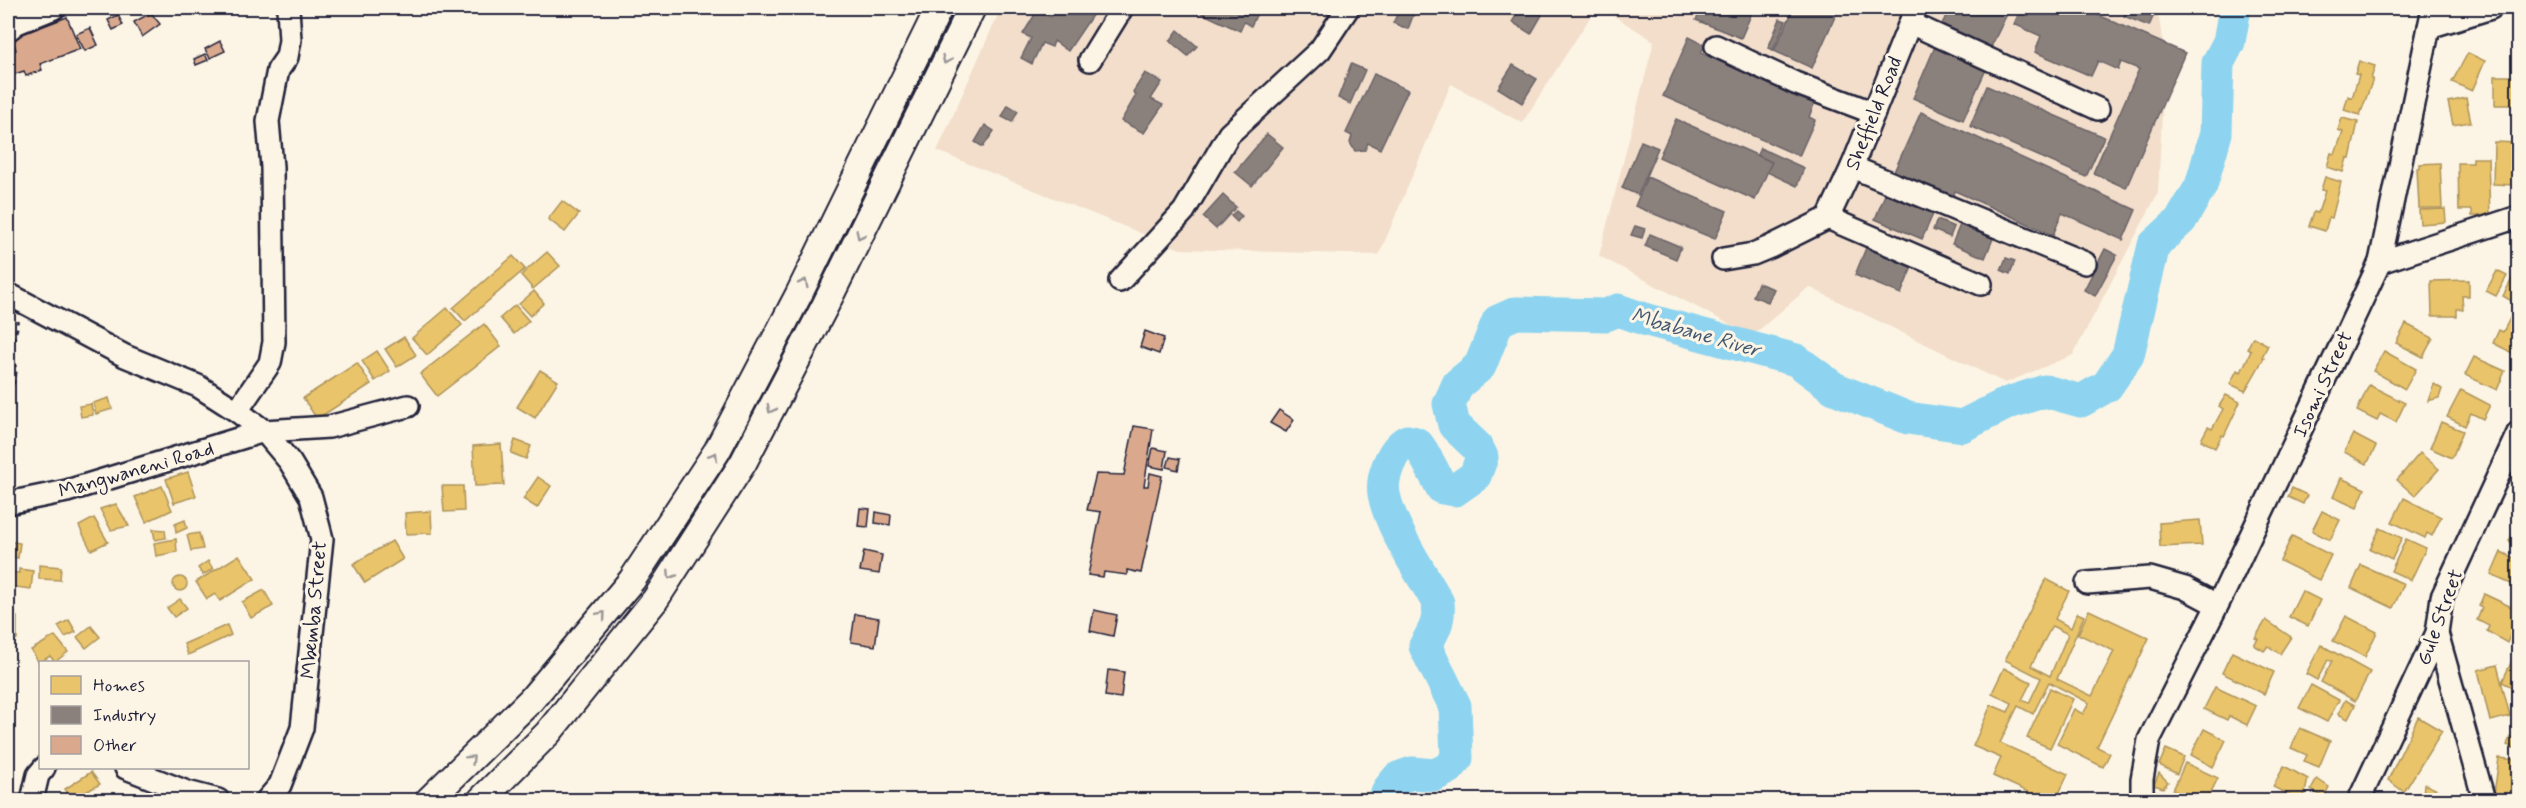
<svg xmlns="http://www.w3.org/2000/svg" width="2526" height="808" viewBox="0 0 2526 808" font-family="Mynerve,sans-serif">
<rect width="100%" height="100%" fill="#fcf5e5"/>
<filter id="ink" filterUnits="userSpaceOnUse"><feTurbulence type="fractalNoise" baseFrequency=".0167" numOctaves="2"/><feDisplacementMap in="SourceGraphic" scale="12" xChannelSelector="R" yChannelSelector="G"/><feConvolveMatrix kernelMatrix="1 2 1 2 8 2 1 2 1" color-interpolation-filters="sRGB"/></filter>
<g filter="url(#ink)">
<g fill="#f2decb">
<path d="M1001,8H1596L1522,123L1451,84L1379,255L1180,249L937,151Z"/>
<path d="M1601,8H2157L2165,54L2158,193L2073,355L2005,383L1809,287L1752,336L1599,256L1654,41Z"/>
</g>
<g fill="#e9c46a" stroke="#ad935c" stroke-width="1.5" fill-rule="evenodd">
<path d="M2468,53L2485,61L2472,91L2452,82Z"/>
<path d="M2359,61L2375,66L2371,79H2373L2360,115L2344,110L2348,96L2352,98L2359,75L2355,74Z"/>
<rect x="2495" y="76" width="23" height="29"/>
<path d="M2466,98L2471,122L2453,125L2448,102Z"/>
<path d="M2342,118L2358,122L2350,159L2347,158L2343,172L2327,167L2331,153L2335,154L2343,132L2338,130Z"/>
<path d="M2494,142L2518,143V180H2515V185L2493,184Z"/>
<path d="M2473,158H2488L2490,216H2472V210H2459L2458,163H2473Z"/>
<path d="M2440,163L2442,208H2419L2417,168H2419V164Z"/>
<path d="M2325,177L2341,182L2332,218L2329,217L2325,231L2309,226L2314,212L2318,213L2325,191L2321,190Z"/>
<path d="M562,201L579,214L565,232L548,219Z"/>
<path d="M2445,209L2446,222L2420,224L2419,210Z"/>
<path d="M547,252L560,266L533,289L521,275Z"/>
<path d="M513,256L525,269L465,321L453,308Z"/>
<path d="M2497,271L2507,276L2496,296L2486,291Z"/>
<path d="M2512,279L2518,282V305L2503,296Z"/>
<path d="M2469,280V296H2462L2463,309H2457V316H2432L2431,281Z"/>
<path d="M534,291L544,303L530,316L519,304Z"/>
<path d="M515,305L529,321L514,334L500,318Z"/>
<path d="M447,308L462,325L427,355L412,338Z"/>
<path d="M2512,314L2518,318V356L2493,343L2499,330L2503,332Z"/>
<path d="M484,324L501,346L437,396L420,374Z"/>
<path d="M2406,324L2433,338L2423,357L2396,343Z"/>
<path d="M404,337L416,355L397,367L385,349Z"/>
<path d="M2253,337L2268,345L2262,357L2264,358L2245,391L2230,384L2237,370L2241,372L2251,351L2247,349Z"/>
<path d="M377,351L390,371L375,381L362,361Z"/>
<path d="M2384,351L2416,369L2405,389L2373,371Z"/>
<path d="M2474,357L2505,371L2497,390L2465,375Z"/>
<path d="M357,363L371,384L317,419L303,398Z"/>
<path d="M540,370L558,381L535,418L517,407Z"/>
<path d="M2434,384L2442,389L2439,398L2428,401Z"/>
<path d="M2369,385L2405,403L2396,422L2380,414L2377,421L2357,411Z"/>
<path d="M2461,390L2490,405L2483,419L2471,413L2465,426L2447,417Z"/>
<path d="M2226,395L2240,402L2224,436L2222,435L2215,448L2201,440L2208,427L2212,429L2223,409L2219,406Z"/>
<path d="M109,398L112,409L96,414L93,403Z"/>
<path d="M91,404L93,415L81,417L79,406Z"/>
<path d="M2441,422L2463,431L2452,458L2430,448Z"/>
<path d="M2353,434L2376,446L2367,464L2344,452Z"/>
<path d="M515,440L531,446L526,459L511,453Z"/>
<path d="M501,444L504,485L475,486L473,446Z"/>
<path d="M2420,453L2439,469L2415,496L2397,480Z"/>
<path d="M188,472L196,496L174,503L166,479Z"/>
<path d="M538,477L551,486L537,508L523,499Z"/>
<path d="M2341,478L2365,489L2357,508L2333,497Z"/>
<path d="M162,486L172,510L146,522L135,497Z"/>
<path d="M442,486H463L464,511L444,512Z"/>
<path d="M2292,488L2307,495L2303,504L2288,497Z"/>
<path d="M2404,498L2441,517L2432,536L2427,533L2425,538L2392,522Z"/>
<path d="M116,504L129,526L111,530L100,509Z"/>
<path d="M431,511L432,533L406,534L405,513Z"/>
<path d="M2322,511L2340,520L2330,540L2312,531Z"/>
<path d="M94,518L108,542L91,550L79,526Z"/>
<path d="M185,520L187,528L176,533L175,524Z"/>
<path d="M2200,520L2202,545L2160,547L2159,523Z"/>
<path d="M2518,525V546L2509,541Z"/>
<path d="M2380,528L2402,538L2392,559L2370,549Z"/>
<path d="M153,529L165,530L166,538L155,540Z"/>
<path d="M199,533L203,549L191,551L187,535Z"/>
<path d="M2292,536L2331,555L2319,580L2280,561Z"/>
<path d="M176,539L177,552L156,556L154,543Z"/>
<path d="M2406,539L2426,548L2411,580L2391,571Z"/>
<path d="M8,541L20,543L18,558L8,556Z"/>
<path d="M392,541L403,559L365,583L353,564Z"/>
<path d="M2501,552L2518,560V587L2491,575Z"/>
<path d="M239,555L255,579L220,601L215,594L207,599L196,582Z"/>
<path d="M208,561L213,569L203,575L198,568Z"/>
<path d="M39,565L61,567L60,580L39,579Z"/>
<path d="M2361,565L2404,584L2393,608L2351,588Z"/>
<path d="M19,569L33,571L31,589L8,586V572L19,573Z"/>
<circle cx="180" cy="584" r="7"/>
<path d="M2046,579L2069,591L2055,619L2071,628L2077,613L2084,616L2057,679L2092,696L2114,651L2078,634L2089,610L2149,638L2097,747L2110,753L2103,767L2057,744L2074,709L2083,714L2089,703L2049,682L2033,714L2018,706L2000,743L2068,774L2056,800H2046L1993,776L2001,758L1973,746L1991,705L2008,712L2012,703L1992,693L2004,668L2031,682L2022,700L2029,703L2041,678L2005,660ZM2052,626L2068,634L2050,676L2031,666Z"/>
<path d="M264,590L273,606L251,618L242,602Z"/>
<path d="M2302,591L2320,600L2308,626L2289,617Z"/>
<path d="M2484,594L2518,610V616L2507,643L2487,631L2489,626L2477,620L2482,608L2479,606Z"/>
<path d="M180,599L187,608L174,617L167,608Z"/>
<path d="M2346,616L2377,632L2365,657L2333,641Z"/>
<rect x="8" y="617" width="9" height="22"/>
<path d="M69,620L76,632L65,637L58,626Z"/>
<path d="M2266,620L2291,637L2280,654L2268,646L2264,651L2254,645L2258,639L2255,638Z"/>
<path d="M227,625L231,635L188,655L184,644Z"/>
<path d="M91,626L100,637L86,648L77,637Z"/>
<path d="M55,636L68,652L55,662L50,656L39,663L31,650Z"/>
<path d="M2321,645L2370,672L2355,701L2321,682L2332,661L2328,660L2317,680L2306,674Z"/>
<path d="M2232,652L2274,672L2264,694L2222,673Z"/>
<path d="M2515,654L2518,656V690L2502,682Z"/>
<path d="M2497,665L2510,716L2490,721L2478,670Z"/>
<path d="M2311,685L2339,700L2327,722L2299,708Z"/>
<path d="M2215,687L2256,706L2247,725L2229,716L2227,720L2204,709Z"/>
<path d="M2050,688L2073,699L2050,748L2027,738Z"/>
<path d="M2345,700L2355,705L2348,719L2338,714Z"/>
<path d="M2418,717L2442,731L2404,792L2388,780Z"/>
<path d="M2300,728L2330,741L2319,767L2304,761L2307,755L2291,748Z"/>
<path d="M2204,729L2226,740L2213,767L2191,755Z"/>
<path d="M2510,737L2518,740V750L2507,745Z"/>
<path d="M2166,749L2184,757L2177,774L2159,765Z"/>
<path d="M2499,758L2518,760V797L2494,794Z"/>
<path d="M2185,763L2218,778L2207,800H2194L2173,790Z"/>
<path d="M2284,766L2308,779L2304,797L2307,800H2287L2290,795L2273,787Z"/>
<path d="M91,772L100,784L72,800L65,789Z"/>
<path d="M2159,773L2168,782L2163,788L2154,785Z"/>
<path d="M2317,779L2329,787L2324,797L2311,790Z"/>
<path d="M2424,784L2440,791L2436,799L2423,795Z"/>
<path d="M2157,791L2174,799L2173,800H2153Z"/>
</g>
<g fill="#8a817c" stroke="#6b6468" stroke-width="1.5">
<path d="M1058,8H1097L1068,51L1054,41L1052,47L1042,43L1032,64L1021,58L1031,38L1023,34L1037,11L1051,17Z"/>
<path d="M1202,8H1255L1259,9L1251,26L1244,22L1240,31L1199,12Z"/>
<path d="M1400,8H1416L1408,29L1393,23Z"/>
<path d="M1521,8H1530L1542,15L1531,34L1512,22Z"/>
<path d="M1701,8H1754L1741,38L1696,20Z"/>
<path d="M1794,8H1832L1838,10L1812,68L1774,51Z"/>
<path d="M1950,8H2010L1988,53L1939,30Z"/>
<path d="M2021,8H2082L2185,53L2126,188L2093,173L2139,69L2121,62L2118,70L2098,61L2091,76L2035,52L2041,36L2014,24Z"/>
<path d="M2127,8H2157L2149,26L2124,16Z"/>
<path d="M1780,19L1786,21L1773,50L1768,48Z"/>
<path d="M1178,30L1197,46L1188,56L1170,41Z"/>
<path d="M1689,37L1705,45L1701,53L1815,102L1809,117L1815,120L1799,156L1663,96Z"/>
<path d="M1937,42L1988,65L1963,120L1913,98Z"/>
<path d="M1351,64L1365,70L1350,104L1338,98Z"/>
<path d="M1513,65L1537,79L1522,103L1498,88Z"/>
<path d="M1145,73L1162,82L1151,99L1163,105L1144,133L1121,121L1136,95L1133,92Z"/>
<path d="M1374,74L1408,90L1380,149L1368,143L1365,150L1355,151L1350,143L1352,136L1346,133Z"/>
<path d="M1987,86L2104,137L2086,177L1970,126Z"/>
<path d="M1008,105L1018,111L1012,122L1002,117Z"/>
<path d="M1921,112L2136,210L2123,240L2062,213L2053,235L1955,191L1951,201L1893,174Z"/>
<path d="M1676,119L1772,162L1755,200L1659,157Z"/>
<path d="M985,125L994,131L983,147L975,142Z"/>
<path d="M1267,134L1283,147L1252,186L1235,172Z"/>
<path d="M1641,141L1658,148L1638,195L1622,188Z"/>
<path d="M1760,148L1804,168L1797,186L1767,172L1772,162L1757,155Z"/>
<path d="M1647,177L1727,211L1715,239L1635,206Z"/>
<path d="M1886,192L1934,212L1922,239L1875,219Z"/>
<path d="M1223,195L1236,207L1216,229L1203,217Z"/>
<path d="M1236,211L1242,216L1237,222L1231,216Z"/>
<path d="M1937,220L1954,227L1950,237L1933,230Z"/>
<path d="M1962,220L1995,234L1985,258L1952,244Z"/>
<path d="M1635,226L1645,229L1642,238L1631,235Z"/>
<path d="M1650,234L1681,247L1676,259L1645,246Z"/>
<path d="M1868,243L1914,262L1901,294L1855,275Z"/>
<path d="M2105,249L2117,255L2095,296L2084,290Z"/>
<path d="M2006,258L2015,261L2010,274L2001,270Z"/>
<path d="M1758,283L1774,289L1768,302L1753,296Z"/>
</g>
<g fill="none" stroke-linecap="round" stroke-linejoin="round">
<path stroke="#8ed4f0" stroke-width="33" d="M1384,800L1389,789L1398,778L1412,773L1435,775L1449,768L1457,758L1455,706L1425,646C1434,631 1440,620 1438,603C1421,572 1390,527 1384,494C1381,477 1392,449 1407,441C1410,442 1414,442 1417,444C1422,448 1437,479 1442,488L1455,490L1475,476L1482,457L1477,447L1454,425L1449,404L1458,384L1480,366L1498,321L1516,313L1606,315L1618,310L1644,319L1796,360L1834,388L1908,418L1962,426L2008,403L2045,391L2081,401L2107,386L2128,355L2154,245L2181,220L2201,186L2216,133L2218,63L2229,42L2235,8"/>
</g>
<g fill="#daa98d" stroke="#22223b" stroke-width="1.5">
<path d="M151,13L160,24L142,37L134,22Z"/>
<path d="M118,15L123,25L113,30L108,20Z"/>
<path d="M67,17L80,49L40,64L42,70L26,76L24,71L15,74L8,55L16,50L12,38Z"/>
<path d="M90,28L98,45L85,51L76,34Z"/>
<path d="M220,41L225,51L210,58L205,49Z"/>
<path d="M205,54L208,60L196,65L194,59Z"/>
<path d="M1145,331L1164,338L1159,354L1140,347Z"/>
<path d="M1279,410L1294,420L1286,432L1270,423Z"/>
<path d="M1134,426L1153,429L1144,486H1148L1150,473L1162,476L1141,573L1127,570V575L1104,572L1103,577L1088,575L1101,512L1087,510L1096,474L1124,475Z"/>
<path d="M1153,448L1167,451L1164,469L1149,466Z"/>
<path d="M1170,457L1180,459L1178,470L1167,467Z"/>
<path d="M860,508L870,509L868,527L858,526Z"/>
<path d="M876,512L891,515L890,525L875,523Z"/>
<path d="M864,551L882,555L879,574L860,571Z"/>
<path d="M1094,610L1117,615L1113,636L1090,631Z"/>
<path d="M855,614L879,618L875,646L851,642Z"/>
<path d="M1108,670L1124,672L1121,698L1105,696Z"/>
</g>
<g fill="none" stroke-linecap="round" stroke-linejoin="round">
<g stroke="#22223b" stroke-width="26">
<g id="minor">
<path d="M1910,23L2098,109"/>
<path d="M2429,27L2491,8"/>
<path d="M8,30L17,23L54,8"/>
<path d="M1716,46L1795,83L1874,113"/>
<path d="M1090,60L1122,8"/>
<path d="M1852,167L2085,263"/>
<path d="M1828,218L1852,167L1916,8"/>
<path d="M1723,259L1753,254L1770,247L1828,218L1981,284"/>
<path d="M2380,262L2518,217"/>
<path d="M1120,281L1184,211L1229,134L1320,50L1348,8"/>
<path d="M8,294L125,356L198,386L237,411L264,431L290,462L311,497L322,539L302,728L280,785L267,800"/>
<path d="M237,411L270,363L274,342L272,167L268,121L278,70L287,57L290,40L288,8"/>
<path d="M8,503L67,491L264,431L329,427L408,406"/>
<path d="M2087,583L2150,578L2185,588L2217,605"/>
<path d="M2437,633L2484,800"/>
<path d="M126,768L187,792L218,800"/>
<path d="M33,796L38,775L44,768"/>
<path d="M2142,800V779L2149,740L2226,588L2380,262L2433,8"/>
<path d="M2359,800L2437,633L2442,597L2518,433"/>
</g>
</g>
<g stroke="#22223b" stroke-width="30">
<g id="major">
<path d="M429,800L531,700L632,580L717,451L799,294L939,8"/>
<path d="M481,800L548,733L655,600L743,463L825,306L972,8"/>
</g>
</g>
<path stroke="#22223b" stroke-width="3" stroke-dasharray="4.5 4.5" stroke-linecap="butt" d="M8,402L16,373L12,344L18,325L17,321"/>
<use href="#minor" stroke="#fcf5e5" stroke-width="21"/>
<use href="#major" stroke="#fcf5e5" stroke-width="26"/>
</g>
<defs><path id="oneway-chevron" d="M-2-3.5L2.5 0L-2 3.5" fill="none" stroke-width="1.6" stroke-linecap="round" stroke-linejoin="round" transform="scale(1.5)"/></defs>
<g stroke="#9a9698">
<use href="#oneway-chevron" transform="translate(946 60) rotate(116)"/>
<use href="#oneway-chevron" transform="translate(860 235) rotate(116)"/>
<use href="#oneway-chevron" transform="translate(804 283) rotate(-64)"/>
<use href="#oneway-chevron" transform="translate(771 409) rotate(118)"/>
<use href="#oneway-chevron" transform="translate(714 456) rotate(-58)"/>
<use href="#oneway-chevron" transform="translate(671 575) rotate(123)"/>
<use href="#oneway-chevron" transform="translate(602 615) rotate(-50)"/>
<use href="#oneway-chevron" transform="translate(471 759) rotate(-45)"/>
</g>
</g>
<g text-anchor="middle" stroke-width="6" stroke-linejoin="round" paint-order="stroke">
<g font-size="20" fill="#22223b" stroke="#fcf5e5">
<text transform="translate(1873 113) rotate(-68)" y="7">Sheffield Road</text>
<text transform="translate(2322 384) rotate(-65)" y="7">Isomi Street</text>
<text transform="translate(136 469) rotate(-16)" y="7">Mangwaneni Road</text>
<text transform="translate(313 610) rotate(-85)" y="7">Mbemba Street</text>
<text transform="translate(2439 617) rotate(-70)" y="7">Gule Street</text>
</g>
<g font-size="21" font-style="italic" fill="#425771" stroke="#fcf5e5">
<text transform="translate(1696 332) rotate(16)" y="7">Mbabane River</text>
</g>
</g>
<rect width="2526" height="808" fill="none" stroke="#fcf5e5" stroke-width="30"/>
<rect x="15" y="15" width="2496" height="778" fill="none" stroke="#22223b" stroke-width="2" filter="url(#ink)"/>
<rect x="39" y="661" width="210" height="108" fill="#fcf5e5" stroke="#a5a1a1" stroke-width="1.5"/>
<rect x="51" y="676" width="30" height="18" fill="#e9c46a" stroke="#a5a1a1" stroke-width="1.5"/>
<text x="93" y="691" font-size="18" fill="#22223b">Homes</text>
<rect x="51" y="706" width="30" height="18" fill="#8a817c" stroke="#a5a1a1" stroke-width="1.5"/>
<text x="93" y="721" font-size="18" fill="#22223b">Industry</text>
<rect x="51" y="736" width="30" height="18" fill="#daa98d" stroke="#a5a1a1" stroke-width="1.5"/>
<text x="93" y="751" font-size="18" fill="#22223b">Other</text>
</svg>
